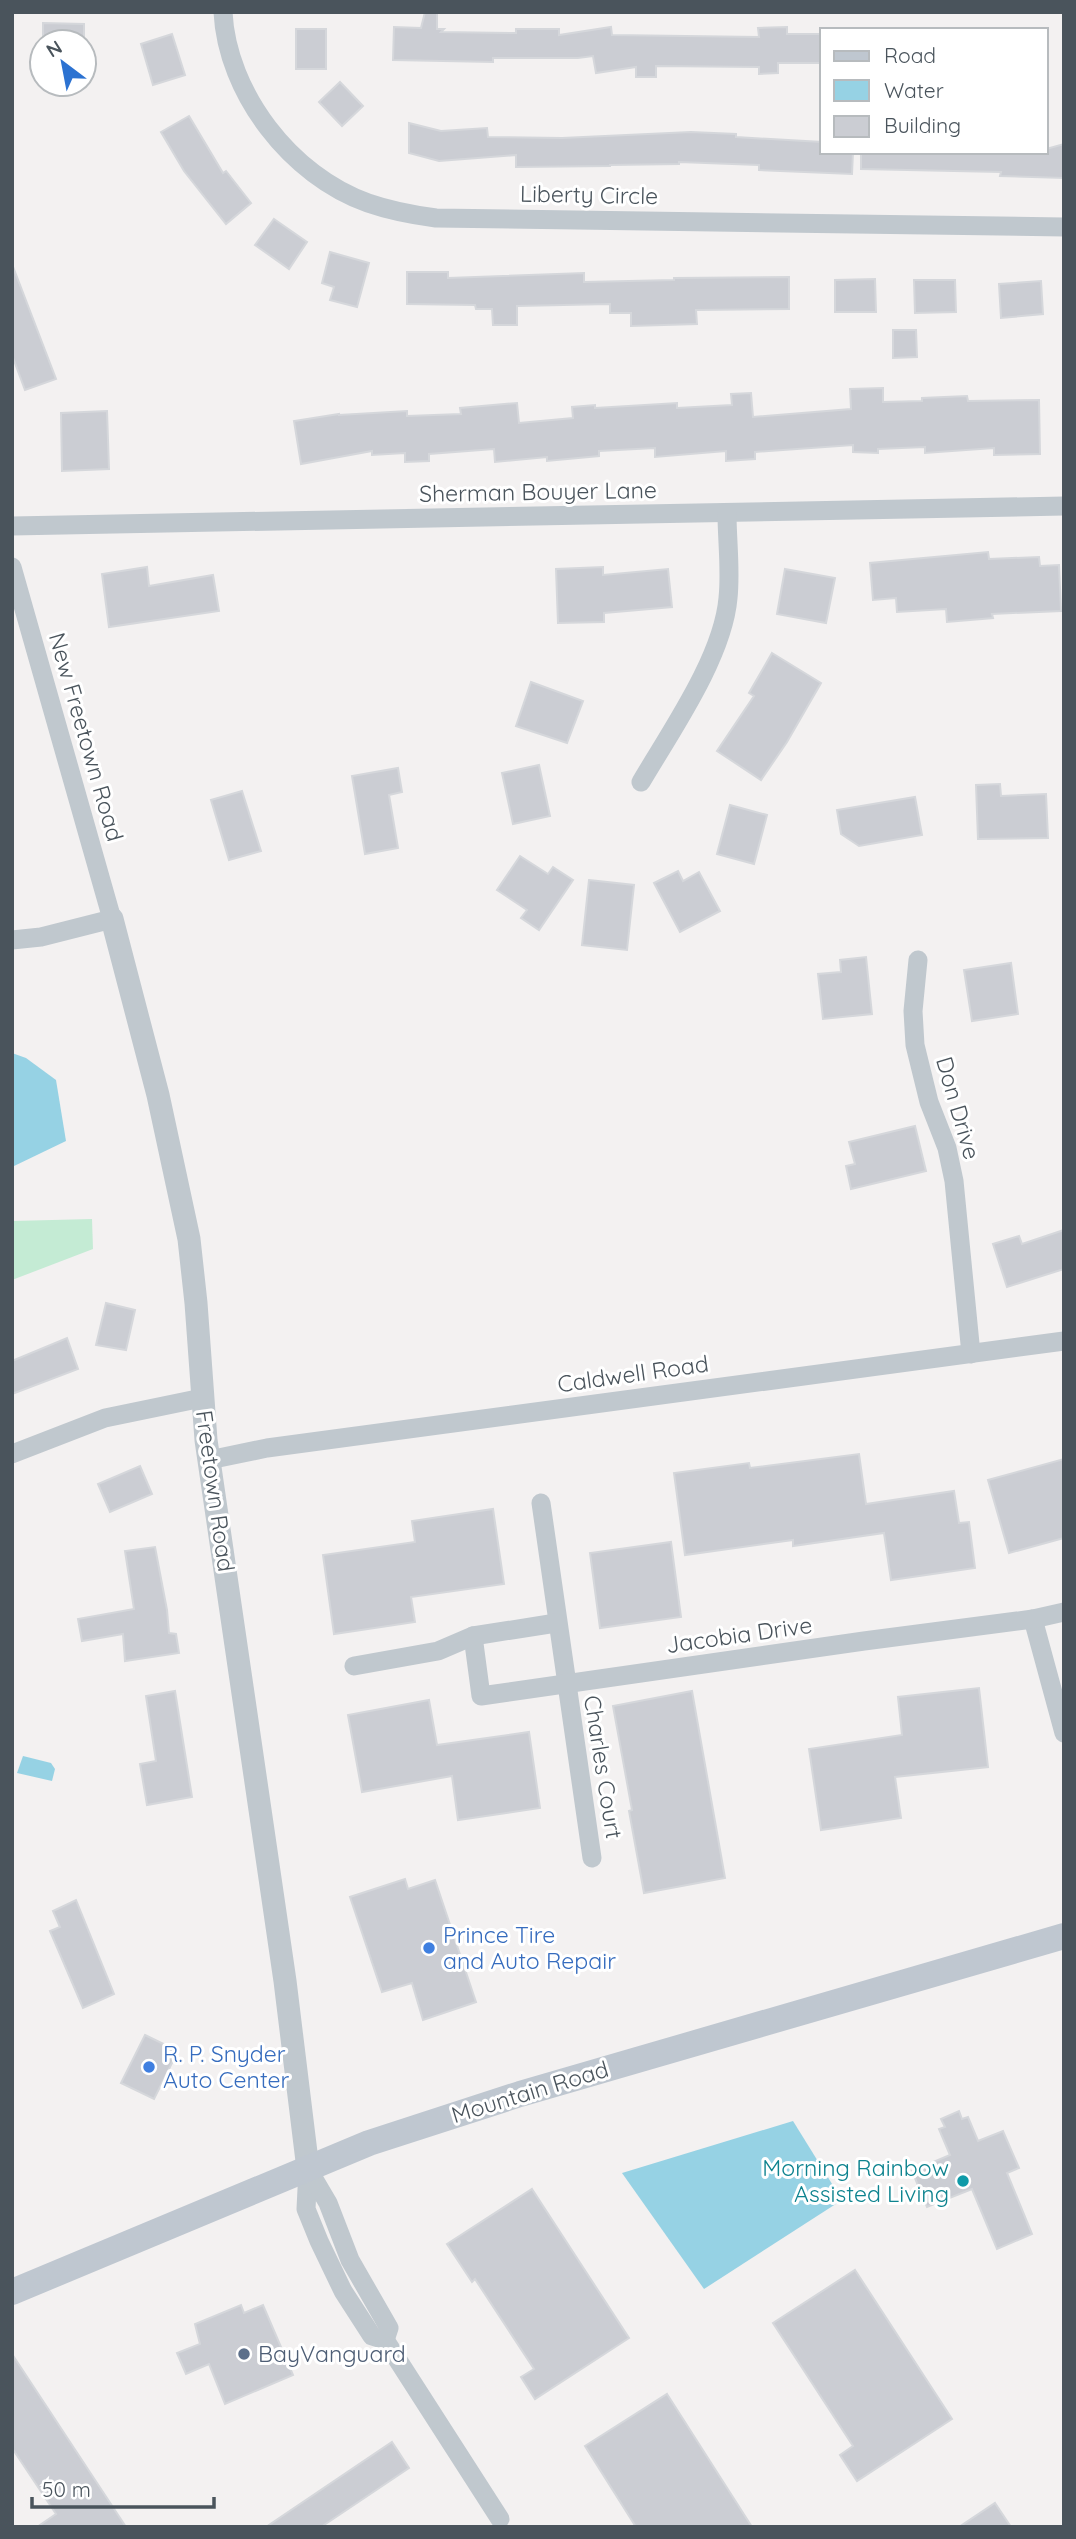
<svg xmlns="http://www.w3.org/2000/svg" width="1076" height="2539" viewBox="0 0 1076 2539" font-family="Quicksand,sans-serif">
<rect width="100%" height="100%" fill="#f3f1f1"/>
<path fill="#c4ebd4" d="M92,1219L93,1249L12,1280V1221Z"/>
<g fill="#96d2e4">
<path d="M12,1053L26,1058L56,1080L66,1141L12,1167Z"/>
<path d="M23,1756L51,1763L55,1769L52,1781L17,1773Z"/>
<path d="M793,2121L842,2200L704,2289L622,2173Z"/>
</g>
<g fill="#cbcdd3" stroke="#d5d7db" stroke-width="2">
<path d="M425,12H437V29H444L441,32L516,33V29H559V35L611,27L612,35L759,37L758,28L787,27V34H822V63H778V73L759,74V67L656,66V77H636V67L596,73L593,56L578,58H493V62L393,60L394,27L421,28Z"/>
<path d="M43,23L84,24V42H43Z"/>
<rect x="296" y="29" width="30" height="40"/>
<path d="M172,34L185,75L153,85L141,44Z"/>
<path d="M340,82L363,106L342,126L319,102Z"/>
<path d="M189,116L223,173L226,171L251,203L226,224L184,171L161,132Z"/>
<path d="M409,123L441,131L487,128L488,137L562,138L691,132L736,134V137L822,142V152H853L852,174L759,170V165L679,162V164L610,165V166L516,167V155L439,161L409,153Z"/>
<path d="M1064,144V178L1000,176L1001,172L861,169V152H1046V149Z"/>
<path d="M274,219L307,242L289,269L255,245Z"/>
<path d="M330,252L369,263L357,307L330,300L334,287L322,283Z"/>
<path d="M12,264L56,379L25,390L12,355Z"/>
<path d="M407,272H448V278L584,273V282L674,280V278L789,277V309L696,310L697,324L631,326V313H610V304L517,306V325H493L492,309H476L475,305L407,304Z"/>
<path d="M875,279L876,312H835V280Z"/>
<path d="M914,280H955L956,312L915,313Z"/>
<path d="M1041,281L1043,314L1001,318L999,284Z"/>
<path d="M893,330H916L917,357L893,358Z"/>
<path d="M883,388V402L922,401V398L967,396L968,401L1039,400L1040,454L994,455V448L925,453V447L878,449V453L853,452V445L755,452V459L726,461V451L655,457V448L599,451V456L547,461V457L495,462L494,449L429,454V461L405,462V453L372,455V451L301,464L294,421L339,414V415L407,411V416L461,414L460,408L517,403L519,423L573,418L572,407L595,405V408L677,403V408L732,405L731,394L751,393L753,417L851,409L850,389Z"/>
<path d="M107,411L109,469L62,471L61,413Z"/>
<path d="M988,552L989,559L1039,557L1040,566L1059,565L1061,611L992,614L993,618L947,622L946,609L897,612L896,598L873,600L870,563Z"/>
<path d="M147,567L149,586L213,575L219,611L109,627L102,574Z"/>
<path d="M603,567V575L668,569L672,607L604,613V622L558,623L556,569Z"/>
<path d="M785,569L835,578L826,623L777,614Z"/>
<path d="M772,653L821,683L787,742L761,780L717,751L754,696L749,693Z"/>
<path d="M531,682L583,701L567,743L516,726Z"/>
<path d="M539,765L550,816L513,824L502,773Z"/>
<path d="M398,768L402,792L389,795L398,848L365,854L352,776Z"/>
<path d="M1000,784L1001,796L1046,794L1048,838L978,839L976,785Z"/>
<path d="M242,791L261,851L229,860L211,800Z"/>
<path d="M915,797L922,835L859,846L841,834L837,810Z"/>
<path d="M730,805L767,815L754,864L717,854Z"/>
<path d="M520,856L548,874L553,867L573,880L539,930L521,918L527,910L497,890Z"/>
<path d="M678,871L683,881L699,872L720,911L680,932L654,883Z"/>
<path d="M589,880L634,885L627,950L582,945Z"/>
<path d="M866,957L872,1014L823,1019L818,974L841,972L840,960Z"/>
<path d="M1011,963L1018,1014L972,1021L964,970Z"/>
<path d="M915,1126L926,1171L851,1189L846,1166L855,1164L849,1142Z"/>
<path d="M1064,1230V1269L1007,1287L993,1244L1019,1236L1022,1244Z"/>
<path d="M106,1303L135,1310L126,1350L96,1345Z"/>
<path d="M67,1338L78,1369L12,1394V1361Z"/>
<path d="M859,1454L866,1504L954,1491L959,1523L969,1522L975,1568L891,1580L884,1533L793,1546V1540L685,1555L674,1473L749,1463L750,1468Z"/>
<path d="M1064,1459V1538L1009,1553L988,1480Z"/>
<path d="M140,1466L152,1494L110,1512L98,1484Z"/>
<path d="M493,1509L504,1584L411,1597L415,1622L334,1634L323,1555L415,1542L412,1521Z"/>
<path d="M671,1542L681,1617L600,1628L590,1553Z"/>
<path d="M155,1547L167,1610L169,1633L176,1634L179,1653L125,1661L123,1634L82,1641L78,1619L134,1609L125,1551Z"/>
<path d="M979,1688L988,1767L895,1777L901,1818L821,1830L809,1749L902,1735L898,1697Z"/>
<path d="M175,1691L192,1797L147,1805L140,1764L156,1761L146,1696Z"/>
<path d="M692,1691L725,1878L644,1893L629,1811L632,1810L613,1706Z"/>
<path d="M429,1700L437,1745L529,1732L540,1808L458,1820L452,1776L362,1792L348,1715Z"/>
<path d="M405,1879L408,1889L435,1880L476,2002L423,2020L412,1983L382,1992L350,1897Z"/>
<path d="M76,1900L114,1994L83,2008L50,1931L60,1927L53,1911Z"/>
<path d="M145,2035L178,2051L154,2099L121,2083Z"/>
<path d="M959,2111L962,2119L968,2117L978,2141L1003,2131L1019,2168L1007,2173L1032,2234L997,2249L972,2189L927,2207L912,2171L950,2155L939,2129L945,2127L941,2119Z"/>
<path d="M532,2189L629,2338L535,2399L521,2377L534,2369L475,2279L472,2282L447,2244Z"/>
<path d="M855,2270L952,2419L857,2481L840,2455L853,2446L773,2323Z"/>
<path d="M241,2305L244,2313L263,2305L293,2375L225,2404L209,2364L186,2374L177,2353L200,2344L195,2324Z"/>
<path d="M12,2354L126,2527H37L56,2514L12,2448Z"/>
<path d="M667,2394L752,2527H636L585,2446Z"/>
<path d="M392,2442L409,2468L321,2527H266Z"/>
<path d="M995,2503L1011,2527H959Z"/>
</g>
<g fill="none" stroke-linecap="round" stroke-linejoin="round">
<g stroke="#c0c8ce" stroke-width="19">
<path d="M223,12C227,93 291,176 368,203C391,211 413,215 436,218L1064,227"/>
<path d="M12,526L1064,506"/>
<path d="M12,567L112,919L41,937L12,940"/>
<path d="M641,782C671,731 723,657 728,598C731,570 727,541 727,513"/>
<path d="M918,960L913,1011L915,1045L929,1102L947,1148L954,1181L971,1354"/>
<path d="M12,1454L105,1418L202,1398"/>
<path d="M209,1460L267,1448L1064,1341"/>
<path d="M541,1503L592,1858"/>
<path d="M1033,1619L1064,1733"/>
<path d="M473,1636L481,1696L864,1641L1033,1619L1064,1612"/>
<path d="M354,1666L438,1651L473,1636L556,1623"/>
<path d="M308,2169L306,2209L319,2241L343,2291L372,2336L385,2340L500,2519"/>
<path d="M308,2169L328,2203L350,2260L389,2328L385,2340"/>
</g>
<path stroke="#c0c8ce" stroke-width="23" d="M112,919L158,1095L189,1239L196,1303L206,1440L285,1981L308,2169"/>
<path stroke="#bfc7d0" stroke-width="26" d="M12,2292L369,2143L520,2094L1064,1936"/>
</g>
<g fill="#3f7fe0" stroke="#fff" stroke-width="2.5">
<circle cx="429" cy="1948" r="7"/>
<circle cx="149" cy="2067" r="7"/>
</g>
<circle fill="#0f9aa8" stroke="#fff" stroke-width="2.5" cx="963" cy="2181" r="7"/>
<circle fill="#5c6f8a" stroke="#fff" stroke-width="2.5" cx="244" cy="2354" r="7"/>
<g text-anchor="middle" stroke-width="6" stroke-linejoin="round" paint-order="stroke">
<g font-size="23" fill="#4a545c" stroke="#fff">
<text transform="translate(589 195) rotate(1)" y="8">Liberty Circle</text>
<text transform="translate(538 492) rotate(-1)" y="8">Sherman Bouyer Lane</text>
<text transform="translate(86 737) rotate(74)" y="8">New Freetown Road</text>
<text transform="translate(958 1108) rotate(74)" y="8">Don Drive</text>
<text transform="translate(633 1374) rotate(-8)" y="8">Caldwell Road</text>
<text transform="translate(215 1491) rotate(82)" y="8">Freetown Road</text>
<text transform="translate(739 1635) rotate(-8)" y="8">Jacobia Drive</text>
<text transform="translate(603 1767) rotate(81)" y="8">Charles Court</text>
<text transform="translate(530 2092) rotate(-17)" y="8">Mountain Road</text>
</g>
<g font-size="23" fill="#366cbe" stroke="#fff" text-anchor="start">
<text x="443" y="1943">Prince Tire<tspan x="443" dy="26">and Auto Repair</tspan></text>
<text x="163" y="2062">R. P. Snyder<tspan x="163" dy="26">Auto Center</tspan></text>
</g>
<g font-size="23" fill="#0d838f" stroke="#fff" text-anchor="end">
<text x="949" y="2176">Morning Rainbow<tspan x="949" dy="26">Assisted Living</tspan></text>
</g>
<g font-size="23" fill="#4e5e75" stroke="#fff" text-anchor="start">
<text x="258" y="2362">BayVanguard</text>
</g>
</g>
<rect width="1076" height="2539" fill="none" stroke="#4a545c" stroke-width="28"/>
<rect x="820" y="28" width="228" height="126" fill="#ffffff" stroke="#b7bbbe" stroke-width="2"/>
<rect x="834" y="51" width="35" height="10" fill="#bfc7d0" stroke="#b7bbbe" stroke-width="2"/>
<text x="884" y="63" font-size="21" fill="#4a545c">Road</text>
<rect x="834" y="80" width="35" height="21" fill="#96d2e4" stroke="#b7bbbe" stroke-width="2"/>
<text x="884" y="98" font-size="21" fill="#4a545c">Water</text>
<rect x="834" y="116" width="35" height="21" fill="#cbcdd3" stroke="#b7bbbe" stroke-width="2"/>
<text x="884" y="133" font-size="21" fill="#4a545c">Building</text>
<g transform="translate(63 63) rotate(328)"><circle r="33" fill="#ffffff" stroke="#b7bbbe" stroke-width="2"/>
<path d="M0-5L12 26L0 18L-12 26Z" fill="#2c72d1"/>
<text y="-10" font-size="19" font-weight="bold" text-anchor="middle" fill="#4a545c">N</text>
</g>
<path d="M32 2497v10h182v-10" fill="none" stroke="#4a545c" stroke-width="3.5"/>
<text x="42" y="2497" font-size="21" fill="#4a545c" stroke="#ffffff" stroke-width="5" paint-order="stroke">50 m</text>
</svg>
